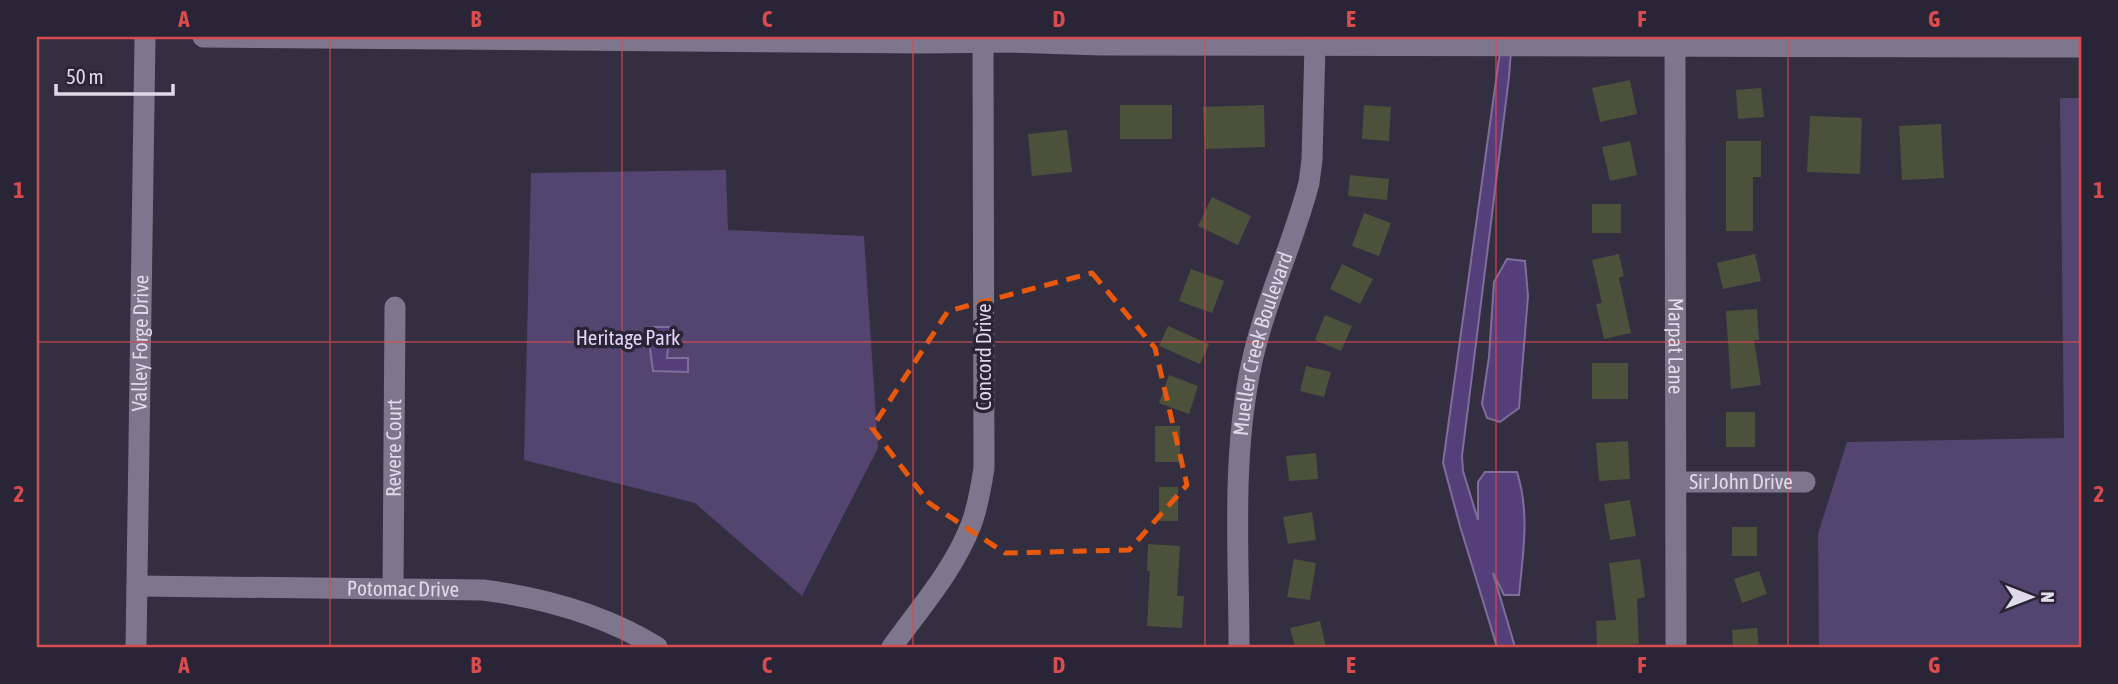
<svg xmlns="http://www.w3.org/2000/svg" width="2118" height="684" viewBox="0 0 2118 684" font-family="'Asap Condensed',sans-serif">
<rect width="100%" height="100%" fill="#342e41"/>
<g fill="#53456f">
<path d="M2060,98H2081V647H1819L1818,534L1847,442L2064,438Z"/>
<path d="M726,170L728,230L864,236L878,448L802,596L695,503L524,460L531,173Z"/>
</g>
<g fill="#553f7a" stroke="#7e6e9b" stroke-width="2">
<path d="M1502,37H1512L1509,77L1462,456L1463,471L1478,520V482L1485,472H1517C1530,513 1523,553 1519,595H1504L1493,573L1515,647H1497L1460,526L1443,463Z"/>
<path d="M1507,259L1525,261L1528,296L1519,408L1500,422L1487,418L1482,404L1489,357L1494,282Z"/>
<path d="M647,327H670L667,358H688V372L653,371Z"/>
</g>
<g fill="#4c513b">
<path d="M1630,80L1637,114L1600,122L1592,88Z"/>
<path d="M1761,88L1764,117L1738,119L1736,90Z"/>
<rect x="1120" y="105" width="52" height="34"/>
<path d="M1264,105L1265,147L1205,149L1203,107Z"/>
<path d="M1364,105L1391,107L1389,141L1362,139Z"/>
<path d="M1810,116L1862,118L1860,174L1807,172Z"/>
<path d="M1941,124L1944,178L1902,180L1899,126Z"/>
<path d="M1067,130L1072,172L1032,176L1028,134Z"/>
<path d="M1630,141L1637,175L1610,181L1602,147Z"/>
<path d="M1726,141H1761V177H1753V231H1726Z"/>
<path d="M1350,175L1389,179L1387,200L1348,196Z"/>
<path d="M1212,197L1251,216L1238,245L1198,226Z"/>
<rect x="1592" y="204" width="29" height="29"/>
<path d="M1364,213L1391,223L1379,256L1352,246Z"/>
<path d="M1619,254L1624,276L1619,278L1631,333L1604,339L1596,304L1602,303L1592,260Z"/>
<path d="M1755,254L1761,281L1723,289L1717,263Z"/>
<path d="M1342,264L1373,279L1360,304L1330,289Z"/>
<path d="M1191,269L1224,281L1212,313L1179,301Z"/>
<path d="M1757,309L1759,340H1754L1761,385L1731,389L1726,311Z"/>
<path d="M1325,315L1352,326L1341,351L1315,340Z"/>
<path d="M1168,326L1209,344L1200,364L1159,346Z"/>
<rect x="1592" y="363" width="36" height="36"/>
<path d="M1306,366L1331,372L1324,397L1300,391Z"/>
<path d="M1169,375L1198,386L1189,414L1159,403Z"/>
<rect x="1726" y="412" width="29" height="35"/>
<rect x="1155" y="426" width="25" height="36"/>
<path d="M1628,441L1630,479L1599,481L1596,443Z"/>
<path d="M1316,453L1318,479L1289,481L1286,456Z"/>
<rect x="1159" y="487" width="19" height="34"/>
<path d="M1630,500L1636,536L1610,540L1604,504Z"/>
<path d="M1312,512L1316,540L1288,544L1283,517Z"/>
<rect x="1732" y="527" width="25" height="29"/>
<path d="M1148,544L1180,546L1177,596H1184L1182,628L1147,626L1150,571H1147Z"/>
<path d="M1294,559L1316,563L1310,600L1287,597Z"/>
<path d="M1640,559L1645,597L1637,599L1639,644L1597,647L1596,621L1616,620L1609,563Z"/>
<path d="M1759,571L1767,594L1742,603L1734,579Z"/>
<path d="M1320,621L1326,647H1295L1290,628Z"/>
<path d="M1757,628L1759,647H1733L1732,630Z"/>
</g>
<g fill="none" stroke-linecap="round" stroke-linejoin="round">
<g stroke="#7d768c" stroke-width="21">
<path d="M203,37L926,43L1009,42L1100,45L2081,47"/>
<path id="s1" d="M1675,45L1676,647"/>
<path id="s2" d="M1676,482H1805"/>
<path id="s3" d="M137,586L483,590C545,598 603,614 657,647"/>
<path id="s4" d="M393,588L395,307"/>
<path id="s5" d="M136,647L145,37"/>
<path d="M892,647C920,608 953,571 971,525C978,507 981,487 984,468L983,42"/>
<path id="s6" d="M1239,647C1239,557 1232,465 1249,376C1261,310 1292,248 1309,183L1312,160L1315,45"/>
</g>
</g>
<path fill="none" stroke="#e8590c" stroke-width="5" stroke-dasharray="14 9" stroke-linejoin="round" d="M1092,273L1155,348L1187,485L1129,550L1005,553L929,503L872,428L948,311Z"/>
<path fill="none" stroke="#d84c4e" stroke-width="2" stroke-opacity="0.55" d="M330,37V647M622,37V647M913,37V647M1205,37V647M1496,37V647M1788,37V647M37,342H2081"/>
<g text-anchor="middle" stroke-width="7" stroke-linejoin="round" paint-order="stroke">
<g font-size="21" fill="#e0d5f9" stroke="#2a2437">
<text x="628" y="345">Heritage Park</text>
</g>
<g font-size="21" fill="#dfdbe8" stroke="#2a2437">
<text dy="7" stroke="none"><textPath href="#s5" startOffset="304">Valley Forge Drive</textPath></text>
<text dy="7" stroke="none"><textPath href="#s6" startOffset="306">Mueller Creek Boulevard</textPath></text>
<text dy="7" stroke="none"><textPath href="#s1" startOffset="301">Marpat Lane</textPath></text>
<text transform="translate(984 357) rotate(-90)" y="7">Concord Drive</text>
<text dy="7" stroke="none"><textPath href="#s4" startOffset="140">Revere Court</textPath></text>
<text dy="7" stroke="none"><textPath href="#s2" startOffset="65">Sir John Drive</textPath></text>
<text dy="7" stroke="none"><textPath href="#s3" startOffset="266">Potomac Drive</textPath></text>
</g>
</g>
<rect width="2118" height="684" fill="none" stroke="#2a2437" stroke-width="77"/>
<g transform="translate(2031 597) rotate(90)" stroke="#2a2437" stroke-width="5" paint-order="stroke">
<path d="M0-5L12 26L0 18L-12 26Z" fill="#dfdbe8"/>
<text y="-10" font-size="19" font-weight="bold" text-anchor="middle" fill="#dfdbe8">N</text>
</g>
<path d="M56 84v10h117v-10" fill="none" stroke="#dfdbe8" stroke-width="3.5"/>
<text x="66" y="84" font-size="21" fill="#dfdbe8" stroke="#2a2437" stroke-width="5" paint-order="stroke">50 m</text>
<rect x="38" y="38" width="2042" height="608" fill="none" stroke="#d84c4e" stroke-width="2.5"/>
<g font-size="23" text-anchor="middle" font-weight="bold" fill="#d84c4e">
<text x="184" y="27">A</text>
<text x="476" y="27">B</text>
<text x="767" y="27">C</text>
<text x="1059" y="27">D</text>
<text x="1351" y="27">E</text>
<text x="1642" y="27">F</text>
<text x="1934" y="27">G</text>
<text x="19" y="198">1</text>
<text x="2099" y="198">1</text>
<text x="19" y="502">2</text>
<text x="2099" y="502">2</text>
<text x="184" y="673">A</text>
<text x="476" y="673">B</text>
<text x="767" y="673">C</text>
<text x="1059" y="673">D</text>
<text x="1351" y="673">E</text>
<text x="1642" y="673">F</text>
<text x="1934" y="673">G</text>
</g>
</svg>
